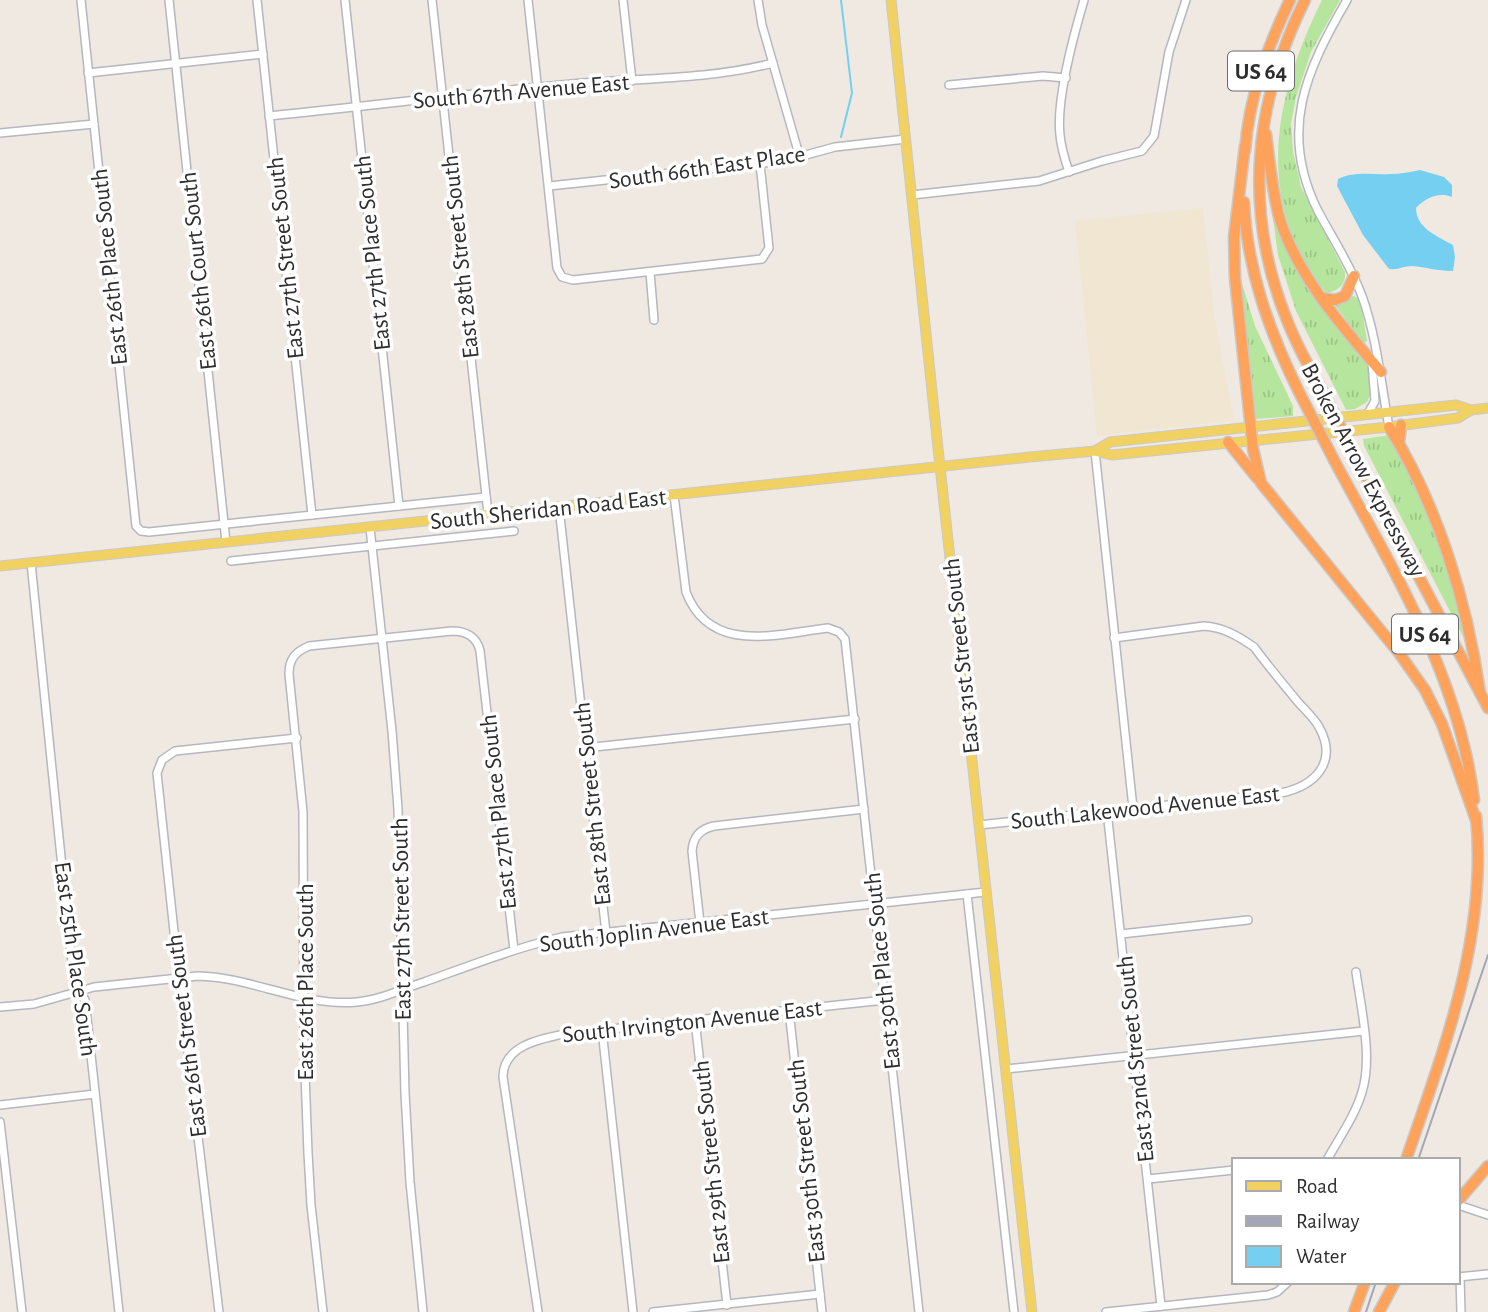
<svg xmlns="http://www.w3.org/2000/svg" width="1488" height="1312" viewBox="0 0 1488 1312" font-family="'Alegreya Sans',sans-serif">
<defs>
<pattern id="grass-tufts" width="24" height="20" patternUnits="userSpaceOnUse" patternTransform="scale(1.75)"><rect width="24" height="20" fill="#b6e59e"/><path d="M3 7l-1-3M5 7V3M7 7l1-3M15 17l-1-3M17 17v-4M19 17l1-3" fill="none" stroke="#9dc588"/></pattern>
</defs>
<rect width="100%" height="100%" fill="#efe9e1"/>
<path fill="#f0e6d1" d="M1203,208L1214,315L1234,420L1097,436L1075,221Z"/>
<g fill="url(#grass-tufts)">
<path d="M1322,0H1340L1311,52L1296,97L1291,124L1293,151L1301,187L1345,272C1346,285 1338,291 1326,293C1321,285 1314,279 1310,271C1255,183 1279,87 1322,0Z"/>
<path d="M1272,211H1275L1279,226L1369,366L1370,395L1367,402L1355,409L1346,410L1296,311L1278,255Z"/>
<path d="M1240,277L1255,326L1293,406V416L1257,419L1253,416Z"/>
<path d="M1353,296L1358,298L1363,316L1367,341L1363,343L1336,306Z"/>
<path d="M1391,435L1429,517L1440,546L1469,642H1466L1364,446L1363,439Z"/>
</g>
<path fill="#75cff0" d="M1420,170L1444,177L1452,185V197C1438,192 1427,197 1416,208C1416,228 1437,236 1453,245L1455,257L1453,271C1436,271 1427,267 1412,266C1404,266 1398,270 1389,269L1363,235L1337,186L1338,179C1355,171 1372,175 1390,174C1400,174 1411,172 1420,170Z"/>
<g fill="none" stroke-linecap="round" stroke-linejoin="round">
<path stroke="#75cff0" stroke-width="2" d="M841,137L852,93L841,0"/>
<g stroke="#b4b7c1" stroke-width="10">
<g id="minor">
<path d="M81,0L136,526L141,531L149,532L486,497"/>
<path d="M169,0L226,542"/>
<path d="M257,0L312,515"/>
<path d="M345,0L399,506"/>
<path d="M432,0L488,514"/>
<path d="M528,0L557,268L562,277L573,280L762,259L769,248L760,164"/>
<path d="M623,0L632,81"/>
<path d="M758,0L762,25L800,158"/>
<path d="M1347,0C1306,71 1278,131 1318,211C1333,239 1351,266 1362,296C1377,338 1381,383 1389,427"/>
<path d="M88,73L263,54"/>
<path d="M949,85L1043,76L1066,78"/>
<path d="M269,116C370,106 471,93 572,84C638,78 708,80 773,63"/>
<path d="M0,133L94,124"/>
<path d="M1069,172C1065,160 1061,148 1060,135C1056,101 1074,34 1084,0"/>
<path d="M549,186L784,161L835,147L906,139"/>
<path d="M912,195L1039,181L1102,161L1142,151L1154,136L1169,52L1186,0"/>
<path d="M650,272L654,320"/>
<path d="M1367,415L1375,401L1372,363"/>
<path d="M1095,451L1133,808"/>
<path d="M674,495L686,592C710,655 776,634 828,628L839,632L845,639L919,1312"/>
<path d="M559,507L606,933"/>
<path d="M370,528L392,731L398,809L405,1093L410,1182L423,1312"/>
<path d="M231,561L514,531"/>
<path d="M31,563L71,955L76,981L85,1000L119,1312"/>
<path d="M585,748L855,719"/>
<path d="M1107,811L1161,1306"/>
<path d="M979,825L1281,793C1314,786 1339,763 1319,727C1314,718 1305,710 1298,702C1283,684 1268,666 1254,647C1238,636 1223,627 1204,626L1114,638"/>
<path d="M967,894L1014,1312"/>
<path d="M700,923L692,851C693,837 700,829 714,826L864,809"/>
<path d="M1121,934L1248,920"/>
<path d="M0,1007L34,1004L94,987L198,976C252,977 303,1007 357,1002C380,1000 402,989 424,982C469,966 515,948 562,937L986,892"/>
<path d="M789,1010L822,1312"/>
<path d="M695,1020L727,1305"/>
<path d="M602,1030L633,1312"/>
<path d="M1006,1069L1364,1031"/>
<path d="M0,1105L95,1094"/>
<path d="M0,1122L22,1312"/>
<path d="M1327,1160C1339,1138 1355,1116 1362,1092C1373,1058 1361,1008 1356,972"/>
<path d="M1148,1179L1234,1170"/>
<path d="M1458,1205L1488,1215"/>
<path d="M1458,1277L1488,1274"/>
<path d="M1460,1277L1461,1312"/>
<path d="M219,1312L179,978L157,773L162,760L175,751L297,738"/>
<path d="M323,1312L311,1205L308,1153L304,1047L303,812L289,674C289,659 295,652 309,646L452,631C466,631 477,637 480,651L514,950"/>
<path d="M538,1312L503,1077C503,1046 539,1039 564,1034L885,1000"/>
<path d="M653,1312L820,1294"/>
<path d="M1106,1312L1268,1295L1277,1292L1288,1282"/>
</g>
</g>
<g stroke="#c9c9c9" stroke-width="11">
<g id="major">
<path d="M891,0L938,448L1032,1312"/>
<path d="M1095,451L1110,442L1456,405L1471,410L1488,408"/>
<path d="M0,566L1030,457L1095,451L1112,455L1389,427L1458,418L1471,410"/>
</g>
</g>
<g stroke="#c9c9c9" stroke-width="13">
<g id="highway">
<path d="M1305,0C1254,103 1243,207 1285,315C1295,342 1309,367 1323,392"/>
<path d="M1266,134C1270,163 1272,192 1280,220C1299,278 1342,326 1381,372"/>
<path d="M1245,146L1234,237L1235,278L1253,449L1261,483L1399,653L1425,690L1442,724L1476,820"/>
<path d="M1245,151C1249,97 1267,48 1290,0"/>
<path d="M1244,202C1247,270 1269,331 1299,392"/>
<path d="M1322,298L1335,300L1345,296L1354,276"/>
<path d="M1389,427C1438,506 1467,601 1480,693"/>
<path d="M1228,442L1257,478"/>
<path d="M1399,443L1401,425"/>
<path d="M1358,461L1488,708"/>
<path d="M1335,462C1393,570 1459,676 1474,800"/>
<path d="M1406,1160C1444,1049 1488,936 1476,816"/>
<path d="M1458,1201L1488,1166"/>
<path d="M1354,1312L1365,1282"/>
<path d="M1379,1312L1395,1282"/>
</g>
</g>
<use href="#minor" stroke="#fff" stroke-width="7"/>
<use href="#major" stroke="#f2d163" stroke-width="9"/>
<use href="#highway" stroke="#ffa35c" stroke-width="10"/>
<g stroke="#a3a6b8" stroke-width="2">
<path d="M1418,1160L1488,955"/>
<path d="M1366,1312L1376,1282"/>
</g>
<g stroke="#c9c9c9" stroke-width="13" stroke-linecap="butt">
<g id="highway-bridge">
<path d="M1299,392L1335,462"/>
<path d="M1323,392L1358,461"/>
</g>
</g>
<use href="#highway-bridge" stroke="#ffa35c" stroke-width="10"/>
</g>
<g text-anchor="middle" stroke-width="7" stroke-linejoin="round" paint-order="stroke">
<g fill="#fff" stroke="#6d6d6d" stroke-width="2">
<rect x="1228" y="51.5" width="66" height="39" rx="5"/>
<rect x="1392" y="614.5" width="66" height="39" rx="5"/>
</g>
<g font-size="23" font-weight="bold" fill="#2e2e2e">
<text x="1261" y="79">US 64</text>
<text x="1425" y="642">US 64</text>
</g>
<g font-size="24" fill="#2e2e2e" stroke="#fff">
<text transform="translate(521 91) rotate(-5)" y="8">South 67th Avenue East</text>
<text transform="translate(707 167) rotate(-8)" y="8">South 66th East Place</text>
<text transform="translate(372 253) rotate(-96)" y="8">East 27th Place South</text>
<text transform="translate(460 257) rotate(-96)" y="8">East 28th Street South</text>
<text transform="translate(285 258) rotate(-96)" y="8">East 27th Street South</text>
<text transform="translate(109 267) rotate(-96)" y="8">East 26th Place South</text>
<text transform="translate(198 271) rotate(-96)" y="8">East 26th Court South</text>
<text transform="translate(1364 470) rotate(62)" y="8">Broken Arrow Expressway</text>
<text transform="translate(548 509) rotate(-6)" y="8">South Sheridan Road East</text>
<text transform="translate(961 656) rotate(-96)" y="8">East 31st Street South</text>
<text transform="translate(592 804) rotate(-96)" y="8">East 28th Street South</text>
<text transform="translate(1145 807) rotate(-6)" y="8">South Lakewood Avenue East</text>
<text transform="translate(498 812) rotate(-96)" y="8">East 27th Place South</text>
<text transform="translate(401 919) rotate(-91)" y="8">East 27th Street South</text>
<text transform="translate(654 930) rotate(-7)" y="8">South Joplin Avenue East</text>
<text transform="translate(76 959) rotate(82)" y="8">East 25th Place South</text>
<text transform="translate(882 971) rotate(-96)" y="8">East 30th Place South</text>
<text transform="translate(305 982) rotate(-90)" y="8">East 26th Place South</text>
<text transform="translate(692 1021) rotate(-6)" y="8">South Irvington Avenue East</text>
<text transform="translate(186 1036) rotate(-97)" y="8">East 26th Street South</text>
<text transform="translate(1135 1059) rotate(-96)" y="8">East 32nd Street South</text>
<text transform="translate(806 1161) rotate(-96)" y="8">East 30th Street South</text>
<text transform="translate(711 1162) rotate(-96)" y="8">East 29th Street South</text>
</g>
</g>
<rect x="1232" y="1158" width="228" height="126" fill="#ffffff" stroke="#ababab" stroke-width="2"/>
<rect x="1246" y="1181" width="35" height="10" fill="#f2d163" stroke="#ababab" stroke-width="2"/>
<text x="1296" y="1193" font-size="21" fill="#2e2e2e">Road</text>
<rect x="1246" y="1216" width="35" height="10" fill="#a3a6b8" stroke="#ababab" stroke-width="2"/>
<text x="1296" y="1228" font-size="21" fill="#2e2e2e">Railway</text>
<rect x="1246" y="1246" width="35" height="21" fill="#75cff0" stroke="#ababab" stroke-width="2"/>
<text x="1296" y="1263" font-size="21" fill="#2e2e2e">Water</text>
</svg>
